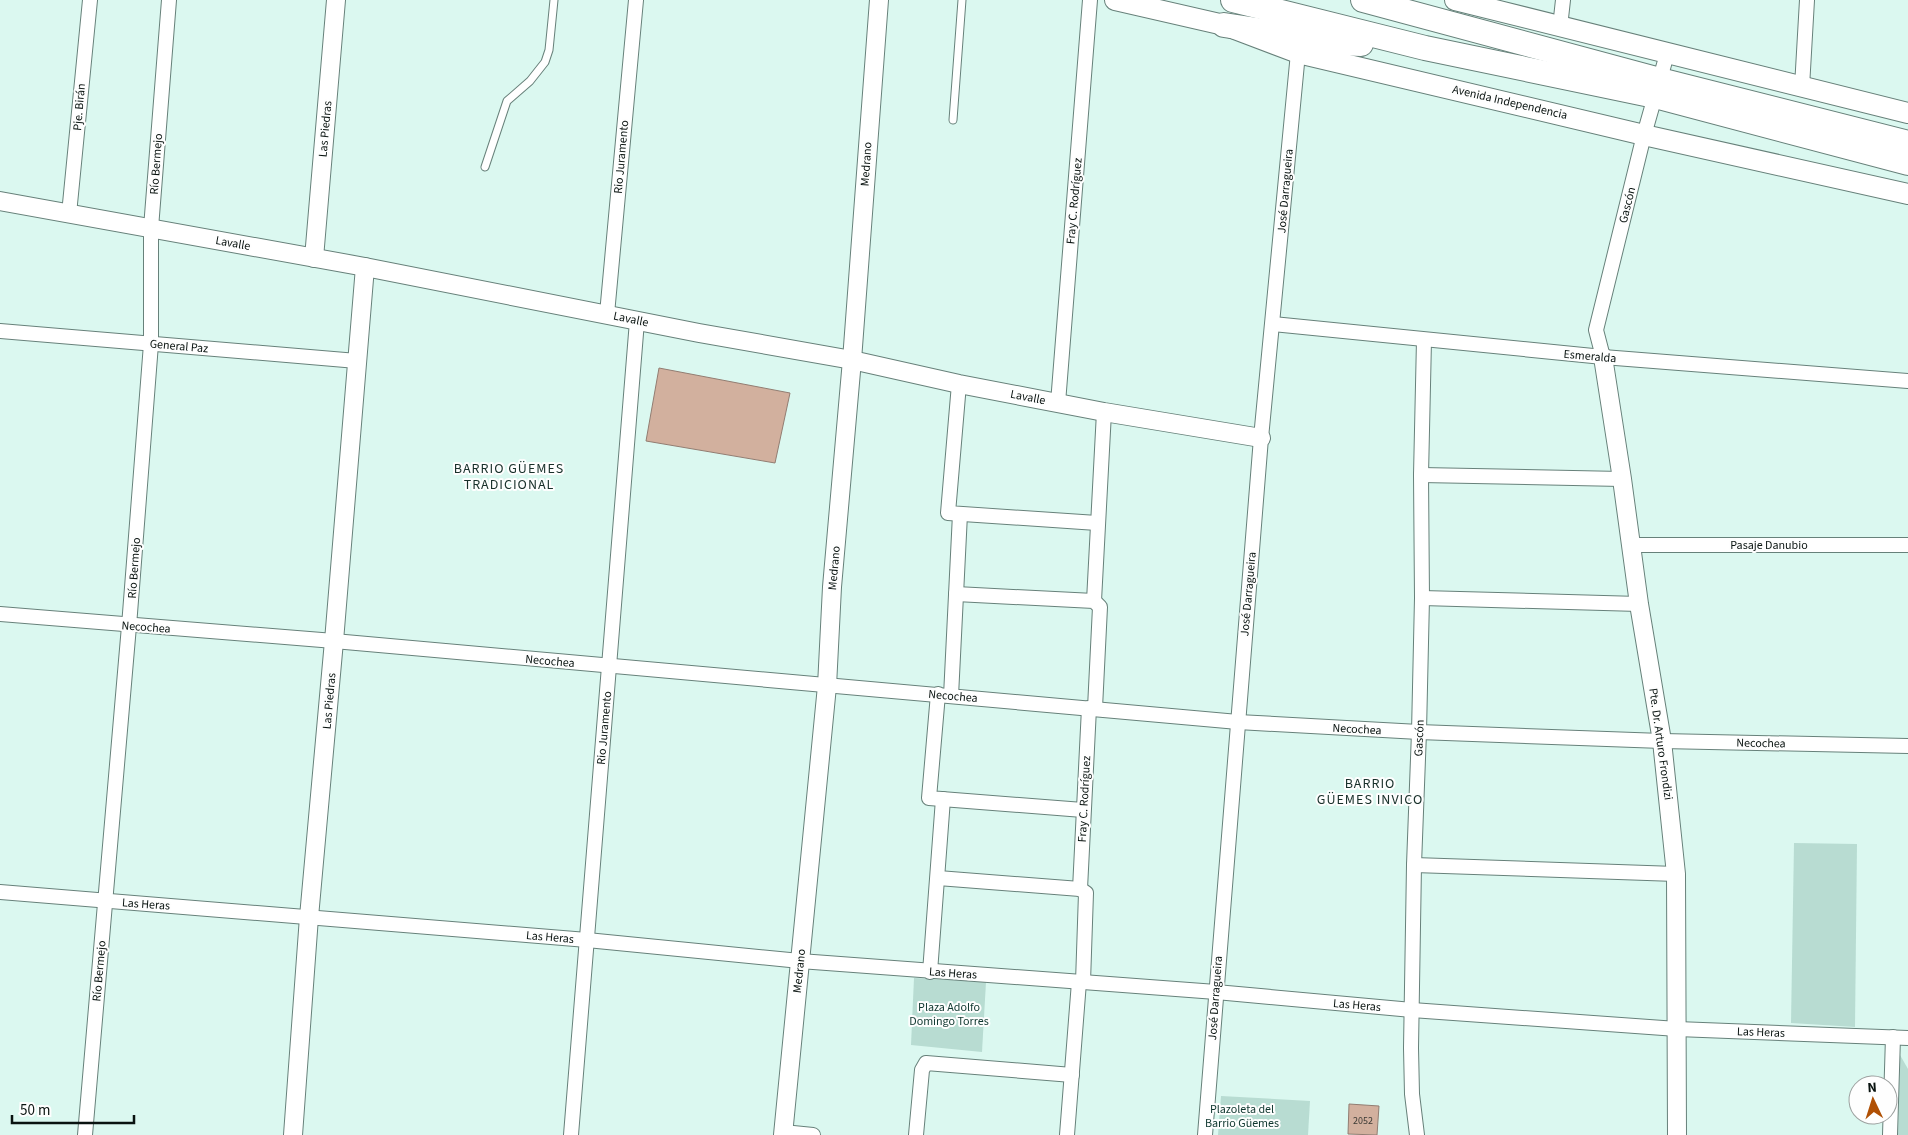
<svg xmlns="http://www.w3.org/2000/svg" width="1908" height="1135" viewBox="0 0 1908 1135" font-family="'Source Sans 3',sans-serif">
<rect width="100%" height="100%" fill="#dbf8f0"/>
<g fill="#b8dcd2">
<path d="M1794,843L1857,844L1855,1027L1791,1023Z"/>
<path d="M914,978L986,982L982,1052L911,1045Z"/>
<path d="M1900,1055L1908,1069V1135H1898Z"/>
<path d="M1221,1096L1310,1101L1308,1135H1218Z"/>
</g>
<g fill="#d2b09e" stroke="#927d72">
<path d="M659,368L790,393L775,463L646,441Z"/>
<path d="M1349,1104L1379,1106L1377,1135L1348,1134Z"/>
</g>
<g fill="none" stroke-linecap="round" stroke-linejoin="round">
<g stroke="#67817a" stroke-width="9">
<g id="service">
<path d="M953,120L962,0"/>
<path d="M485,167L507,101L530,81L545,62L549,50L554,0"/>
</g>
</g>
<g stroke="#67817a" stroke-width="16">
<g id="minor">
<path d="M1560,27L1563,0"/>
<path d="M1802,87L1807,0"/>
<path d="M69,214L90,0"/>
<path d="M607,314L636,0"/>
<path d="M1273,324L1603,357L1908,381"/>
<path d="M0,331L357,361"/>
<path d="M1603,357L1596,330L1644,135L1667,54"/>
<path d="M959,384L948,513L1097,523"/>
<path d="M1058,403L1090,0"/>
<path d="M1421,475L1622,479"/>
<path d="M1631,545H1908"/>
<path d="M956,594L1094,601L1100,607L1095,708"/>
<path d="M1422,598L1639,604"/>
<path d="M1094,601L1104,412"/>
<path d="M0,614L334,641L1238,722L1419,732L1662,741L1908,746"/>
<path d="M938,694L929,798L1083,810"/>
<path d="M951,696L960,514"/>
<path d="M1414,865L1676,874"/>
<path d="M938,878L1080,889L1086,893L1083,982"/>
<path d="M1080,889L1089,708"/>
<path d="M0,892L587,940L800,961L1216,992L1412,1010L1677,1029L1908,1038"/>
<path d="M930,972L943,799"/>
<path d="M783,1132L813,1135"/>
<path d="M85,1135L129,626L151,344V228L169,0"/>
<path d="M571,1135L637,321"/>
<path d="M916,1135L922,1070L926,1063L1072,1075"/>
<path d="M1067,1135L1079,982"/>
<path d="M1205,1135L1261,438L1298,53"/>
<path d="M1417,1135L1412,1094L1411,1048L1414,865L1419,732L1422,598L1421,475L1424,340"/>
<path d="M1890,1135L1893,1037"/>
</g>
</g>
<g stroke="#67817a" stroke-width="20">
<g id="tertiary">
<path d="M0,201L365,267L699,333L852,360L959,384L1104,412L1261,438"/>
<path d="M314,258L336,0"/>
<path d="M1603,357L1622,479L1639,604L1662,741L1676,874L1677,1135"/>
<path d="M293,1135L309,917L334,641L365,267"/>
<path d="M783,1135L827,686L832,587L852,360L879,0"/>
</g>
</g>
<g stroke="#67817a" stroke-width="22">
<g id="secondary">
<path d="M1115,0L1224,25L1298,53L1644,135L1908,194"/>
<path d="M1455,0L1908,113"/>
</g>
</g>
<g stroke="#67817a" stroke-width="26">
<g id="trunk">
<path d="M1233,0L1425,48L1655,96L1908,163"/>
<path d="M1363,0L1660,80L1908,143"/>
<path d="M1224,25L1340,43L1361,44"/>
</g>
</g>
<use href="#service" stroke="#fff" stroke-width="7"/>
<use href="#minor" stroke="#fff" stroke-width="14"/>
<use href="#tertiary" stroke="#fff" stroke-width="18"/>
<use href="#secondary" stroke="#fff" stroke-width="20"/>
<use href="#trunk" stroke="#fff" stroke-width="24"/>
</g>
<g text-anchor="middle" stroke-width="4" stroke-linejoin="round" paint-order="stroke">
<g font-size="10" fill="#3b3a34">
<text x="1363" y="1124">2052</text>
</g>
<g font-size="12" fill="#091310" stroke="#fefefe">
<text transform="translate(1510 102) rotate(13)" y="4">Avenida Independencia</text>
<text transform="translate(79 107) rotate(-85)" y="4">Pje. Birán</text>
<text transform="translate(325 129) rotate(-85)" y="4">Las Piedras</text>
<text transform="translate(621 157) rotate(-85)" y="4">Rio Juramento</text>
<text transform="translate(156 164) rotate(-86)" y="4">Río Bermejo</text>
<text transform="translate(866 164) rotate(-86)" y="4">Medrano</text>
<text transform="translate(1285 191) rotate(-85)" y="4">José Darragueira</text>
<text transform="translate(1074 201) rotate(-85)" y="4">Fray C. Rodríguez</text>
<text transform="translate(1627 205) rotate(-76)" y="4">Gascón</text>
<text transform="translate(233 243) rotate(10)" y="4">Lavalle</text>
<text transform="translate(631 319) rotate(12)" y="4">Lavalle</text>
<text transform="translate(179 346) rotate(5)" y="4">General Paz</text>
<text transform="translate(1590 356) rotate(5)" y="4">Esmeralda</text>
<text transform="translate(1028 397) rotate(11)" y="4">Lavalle</text>
<text x="1769" y="549">Pasaje Danubio</text>
<text transform="translate(134 568) rotate(-86)" y="4">Río Bermejo</text>
<text transform="translate(834 568) rotate(-85)" y="4">Medrano</text>
<text transform="translate(1248 594) rotate(-85)" y="4">José Darragueira</text>
<text transform="translate(146 627) rotate(4)" y="4">Necochea</text>
<text transform="translate(550 661) rotate(5)" y="4">Necochea</text>
<text transform="translate(953 696) rotate(5)" y="4">Necochea</text>
<text transform="translate(329 701) rotate(-85)" y="4">Las Piedras</text>
<text transform="translate(604 728) rotate(-85)" y="4">Rio Juramento</text>
<text transform="translate(1357 729) rotate(3)" y="4">Necochea</text>
<text transform="translate(1419 738) rotate(-88)" y="4">Gascón</text>
<text transform="translate(1761 743) rotate(1)" y="4">Necochea</text>
<text transform="translate(1661 744) rotate(82)" y="4">Pte. Dr. Arturo Frondizi</text>
<text transform="translate(1084 799) rotate(-87)" y="4">Fray C. Rodríguez</text>
<text transform="translate(146 904) rotate(4)" y="4">Las Heras</text>
<text transform="translate(550 937) rotate(5)" y="4">Las Heras</text>
<text transform="translate(99 971) rotate(-85)" y="4">Río Bermejo</text>
<text transform="translate(799 971) rotate(-84)" y="4">Medrano</text>
<text transform="translate(953 973) rotate(4)" y="4">Las Heras</text>
<text transform="translate(1215 998) rotate(-86)" y="4">José Darragueira</text>
<text transform="translate(1357 1005) rotate(5)" y="4">Las Heras</text>
<text transform="translate(1761 1032) rotate(2)" y="4">Las Heras</text>
</g>
<g font-size="12" fill="#0e362e" stroke="#fefefe">
<text x="949" y="1011">Plaza Adolfo<tspan x="949" dy="14">Domingo Torres</tspan></text>
<text x="1242" y="1113">Plazoleta del<tspan x="1242" dy="14">Barrio Güemes</tspan></text>
</g>
<g font-size="14" letter-spacing="1" fill="#18302a" stroke="#fefefe">
<text x="509" y="473">BARRIO GÜEMES<tspan x="509" dy="16">TRADICIONAL</tspan></text>
<text x="1370" y="788">BARRIO<tspan x="1370" dy="16">GÜEMES INVICO</tspan></text>
</g>
</g>
<g transform="translate(1873 1100) rotate(356)"><circle r="24" fill="#fefefe" stroke="#9ca09f"/>
<path d="M0-4L9 19L0 12L-9 19Z" fill="#b05004"/>
<text y="-8" font-size="14" font-weight="bold" text-anchor="middle" fill="#091310">N</text>
</g>
<path d="M12 1115v8h122v-8" fill="none" stroke="#091310" stroke-width="2.5"/>
<text x="20" y="1115" font-size="15" fill="#091310" stroke="#fefefe" stroke-width="4" paint-order="stroke">50 m</text>
</svg>
